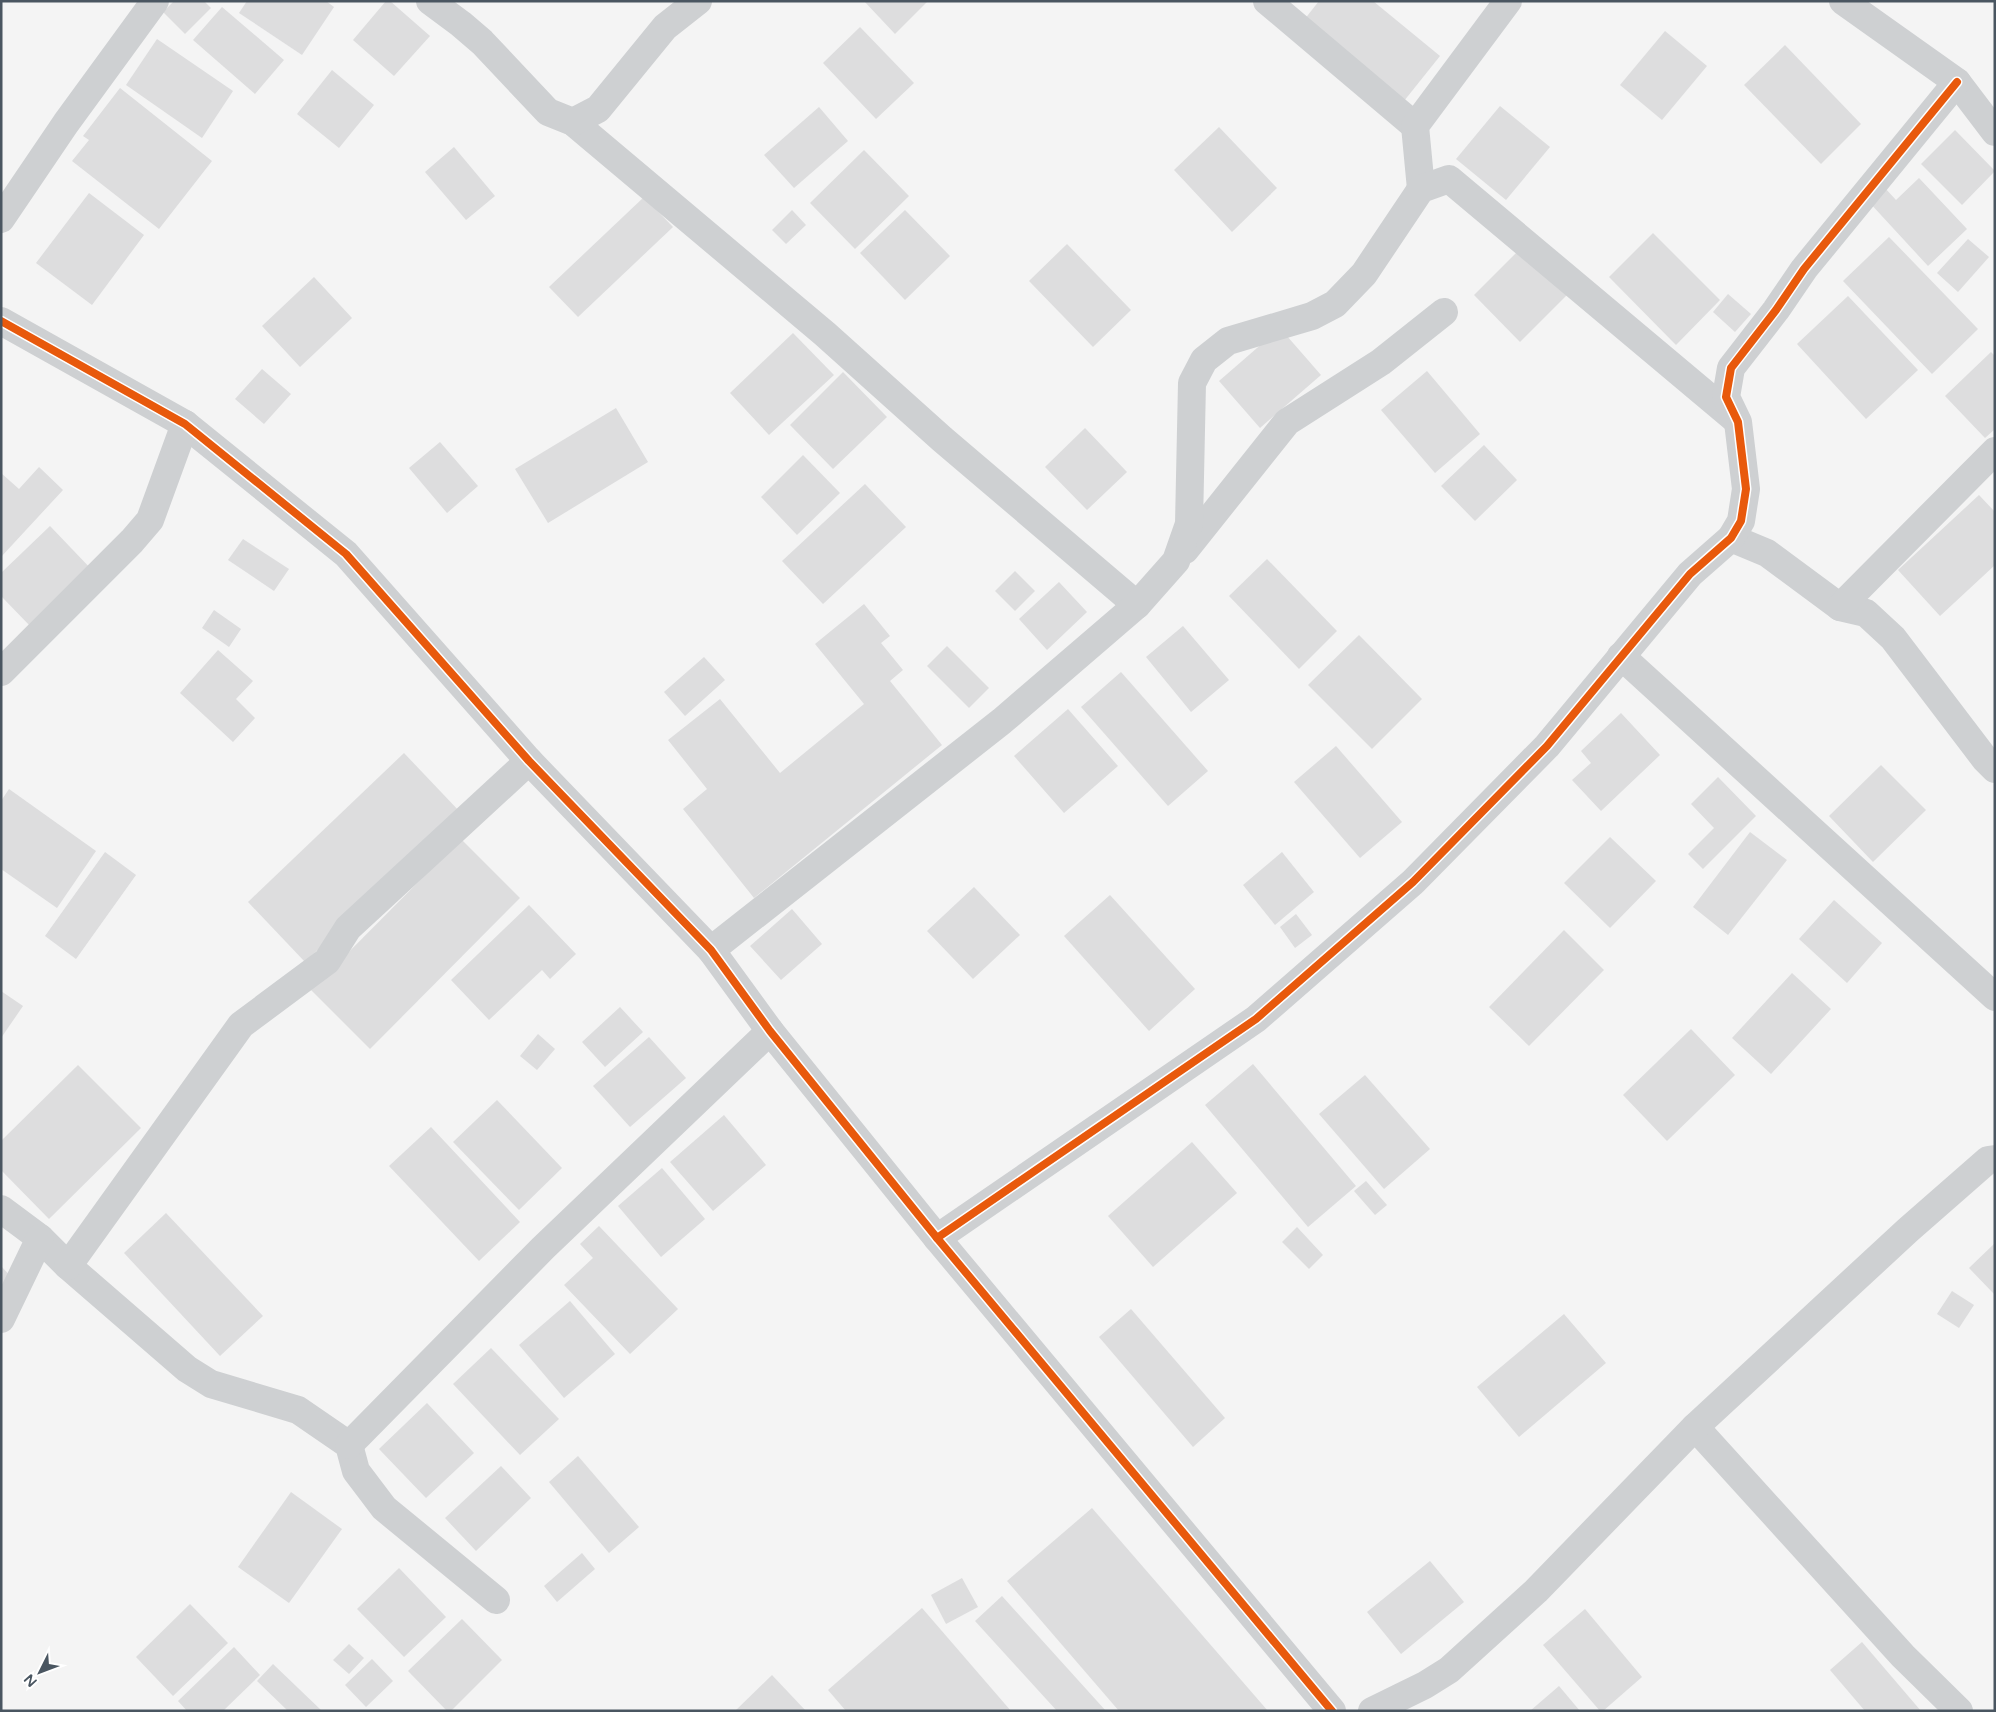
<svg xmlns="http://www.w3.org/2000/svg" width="1996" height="1712" viewBox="0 0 1996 1712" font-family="'Varela Round',sans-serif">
<rect width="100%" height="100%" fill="#f4f4f4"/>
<g fill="#ddddde">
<path d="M174,1H204L211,8L185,34L163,12Z"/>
<path d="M247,1H326L334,7L302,55L239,13Z"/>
<path d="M386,1H390L430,36L394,76L353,40Z"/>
<path d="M864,1H928L895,34Z"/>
<path d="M1319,1H1373L1440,56L1404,101L1304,20Z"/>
<path d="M222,7L284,60L255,94L193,40Z"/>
<path d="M860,27L914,83L876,119L823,63Z"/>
<path d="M1665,31L1707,66L1662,120L1620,85Z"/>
<path d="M157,39L233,91L202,138L126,85Z"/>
<path d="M1785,45L1861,124L1821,164L1744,85Z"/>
<path d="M332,70L374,105L339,148L297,114Z"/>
<path d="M120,88L212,161L159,229L72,161L89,140L83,136Z"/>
<path d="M1500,106L1550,147L1506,200L1456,159Z"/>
<path d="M819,107L848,141L794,188L764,155Z"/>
<path d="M1219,127L1277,188L1232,232L1174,170Z"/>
<path d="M1955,130L1995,171L1962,205L1921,164Z"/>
<path d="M454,147L495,196L466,220L425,172Z"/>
<path d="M864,150L909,196L855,249L810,203Z"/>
<path d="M1919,178L1967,229L1928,266L1869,202L1884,187L1896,200Z"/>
<path d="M89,193L144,235L92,305L36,263Z"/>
<path d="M644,197L673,227L578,317L549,287Z"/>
<path d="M792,210L806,225L786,244L772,230Z"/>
<path d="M905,210L950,256L905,300L860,253Z"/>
<path d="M1653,233L1720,300L1676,345L1609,277Z"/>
<path d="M1889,237L1978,329L1932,374L1843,281Z"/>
<path d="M1968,239L1989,257L1958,292L1937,273Z"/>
<path d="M1067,244L1131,310L1093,347L1029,281Z"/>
<path d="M1522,247L1568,294L1520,342L1474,295Z"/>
<path d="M314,277L352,318L300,367L262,326Z"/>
<path d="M1728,294L1751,314L1735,332L1713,312Z"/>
<path d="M1848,296L1918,370L1866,419L1797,344Z"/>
<path d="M1280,328L1321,375L1260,428L1219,381Z"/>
<path d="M793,333L834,375L769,435L730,393Z"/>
<path d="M1991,352L1995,356V429L1985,438L1945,396Z"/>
<path d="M262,369L291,394L264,424L235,399Z"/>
<path d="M1427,371L1480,434L1435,473L1381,410Z"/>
<path d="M843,372L887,417L833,469L790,425Z"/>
<path d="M616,408L648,462L548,523L515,469Z"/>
<path d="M1085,428L1127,472L1087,510L1045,467Z"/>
<path d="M440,442L478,486L447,513L409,468Z"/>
<path d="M1484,445L1517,480L1475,521L1441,486Z"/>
<path d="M803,455L840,493L797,535L761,497Z"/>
<path d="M39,467L63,490L1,557V473L19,489Z"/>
<path d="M865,484L906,527L823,604L782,561Z"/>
<path d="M1979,495L1995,512V565L1940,616L1898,570Z"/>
<path d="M50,526L93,571L32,628L1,596V573Z"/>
<path d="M243,539L289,569L274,591L228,560Z"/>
<path d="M1267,559L1337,631L1299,669L1229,596Z"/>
<path d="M1015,571L1035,591L1015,611L995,591Z"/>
<path d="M1059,582L1087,612L1047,650L1019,619Z"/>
<path d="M864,604L890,636L881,643L903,670L890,681L942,745L754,898L683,809L707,789L668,740L720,699L780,773L864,704L815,644Z"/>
<path d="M214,610L241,629L229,647L202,628Z"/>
<path d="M1183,626L1229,680L1191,712L1146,657Z"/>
<path d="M1359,635L1422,699L1372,749L1308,685Z"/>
<path d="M947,646L989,688L969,708L927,666Z"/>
<path d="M218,650L253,681L236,699L255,718L233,742L180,693Z"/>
<path d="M704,657L725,680L685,716L664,692Z"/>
<path d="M1121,672L1208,771L1168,806L1081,707Z"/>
<path d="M1068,709L1118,766L1064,813L1014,756Z"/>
<path d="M1621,713L1660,755L1601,811L1572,780L1591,763L1581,751Z"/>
<path d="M1336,746L1402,822L1360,858L1294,782Z"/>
<path d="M404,753L461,813L305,962L248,902Z"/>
<path d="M1881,765L1926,810L1873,862L1829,816Z"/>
<path d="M1718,777L1756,816L1703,869L1688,854L1714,828L1691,804Z"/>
<path d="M9,789L96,851L57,908L1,869V801Z"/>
<path d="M1750,832L1787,860L1728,935L1693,907Z"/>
<path d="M1610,837L1656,881L1610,928L1564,883Z"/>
<path d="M461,839L520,898L370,1049L311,990Z"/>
<path d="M105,852L136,875L76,959L45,936Z"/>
<path d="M1282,852L1314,892L1275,925L1243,885Z"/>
<path d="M974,887L1020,935L973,979L927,931Z"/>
<path d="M1110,895L1195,989L1149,1031L1064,936Z"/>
<path d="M1834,900L1882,943L1847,983L1799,939Z"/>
<path d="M529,905L576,954L550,979L542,970L489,1020L451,980Z"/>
<path d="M792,909L822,944L781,980L750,946Z"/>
<path d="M1296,914L1312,935L1295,948L1280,927Z"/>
<path d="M1564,930L1604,970L1529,1046L1489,1007Z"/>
<path d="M1792,973L1831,1009L1771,1074L1732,1038Z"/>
<path d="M1,991L23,1006L1,1038Z"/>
<path d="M620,1007L643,1032L605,1067L582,1042Z"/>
<path d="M1691,1029L1735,1075L1667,1141L1623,1095Z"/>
<path d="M538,1034L555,1049L537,1070L520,1056Z"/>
<path d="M649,1037L686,1078L630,1127L593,1086Z"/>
<path d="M1253,1064L1356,1186L1308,1227L1205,1105Z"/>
<path d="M78,1065L141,1128L49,1219L1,1170V1141Z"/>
<path d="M1365,1075L1430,1149L1384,1189L1319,1114Z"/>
<path d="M497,1100L562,1168L519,1210L453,1142Z"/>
<path d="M724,1115L766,1165L713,1211L670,1162Z"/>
<path d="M431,1127L520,1222L479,1261L389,1166Z"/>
<path d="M1192,1142L1237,1193L1153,1267L1108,1216Z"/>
<path d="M662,1168L705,1219L661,1257L618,1206Z"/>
<path d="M1366,1181L1387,1205L1375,1215L1354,1191Z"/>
<path d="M166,1213L263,1316L220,1356L124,1253Z"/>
<path d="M599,1226L678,1309L630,1354L564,1285L593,1258L580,1244Z"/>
<path d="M1297,1227L1323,1255L1309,1269L1282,1242Z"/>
<path d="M1995,1243V1295L1969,1268Z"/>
<path d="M1,1266L16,1282L1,1296Z"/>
<path d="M1952,1291L1974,1305L1959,1328L1937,1314Z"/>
<path d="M570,1301L615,1354L564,1398L519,1345Z"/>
<path d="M1131,1309L1225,1418L1193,1447L1099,1337Z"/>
<path d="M1564,1314L1606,1363L1519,1437L1477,1387Z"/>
<path d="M491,1348L559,1419L520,1455L453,1384Z"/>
<path d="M427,1403L474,1453L426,1498L379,1449Z"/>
<path d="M578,1456L639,1527L609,1553L549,1482Z"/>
<path d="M501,1466L531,1498L476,1551L445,1518Z"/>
<path d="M291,1492L342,1529L289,1603L238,1567Z"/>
<path d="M1092,1508L1268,1711H1119L1007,1581Z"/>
<path d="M582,1553L595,1569L557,1602L544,1586Z"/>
<path d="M1430,1561L1464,1602L1401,1654L1367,1612Z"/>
<path d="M399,1568L446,1617L404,1657L357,1609Z"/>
<path d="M962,1578L978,1607L946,1624L931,1595Z"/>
<path d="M1002,1596L1106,1711H1057L975,1621Z"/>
<path d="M190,1604L228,1643L173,1696L136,1657Z"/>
<path d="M922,1608L1011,1711H846L828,1690Z"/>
<path d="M1585,1609L1642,1677L1603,1711H1600L1543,1645Z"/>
<path d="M462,1619L502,1660L451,1711H447L408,1671Z"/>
<path d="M1862,1642L1921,1711H1865L1830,1670Z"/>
<path d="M349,1644L364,1658L349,1674L333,1660Z"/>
<path d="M234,1647L260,1675L223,1711H187L178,1701Z"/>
<path d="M372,1659L393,1681L366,1707L345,1685Z"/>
<path d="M273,1664L322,1711H288L257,1681Z"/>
<path d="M772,1675L806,1711H735Z"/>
<path d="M1559,1686L1580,1711H1530Z"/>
</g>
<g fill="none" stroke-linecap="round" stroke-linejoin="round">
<g stroke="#ced0d2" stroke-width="28">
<path d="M430,1L461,24L482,42L548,112L573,122L825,334L942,439L1137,605"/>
<path d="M1267,1L1415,126"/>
<path d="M1843,1L1957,82L1995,132"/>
<path d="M573,122L598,109L665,27L698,1"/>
<path d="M1421,189L1415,126L1508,1"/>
<path d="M1,219L66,123L155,1"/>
<path d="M1,321L185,424L346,554L529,761L711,950L770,1031L937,1238L1332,1711"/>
<path d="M1731,538L1767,553L1840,607L1866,613L1893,638L1985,759L1995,769"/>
<path d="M1185,550L1287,422L1381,362L1444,312"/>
<path d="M1840,607L1995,451"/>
<path d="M1621,656L1995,997"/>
<path d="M1,672L132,541L150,520L185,424"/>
<path d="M711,950L1002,721L1137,605L1176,561L1189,524L1192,383L1204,360L1228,341L1312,316L1335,304L1364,274L1421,189L1449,179L1735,419"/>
<path d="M1,1209L40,1238L68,1266L187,1369L211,1384L298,1410L349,1445L356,1471L384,1508L496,1600"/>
<path d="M937,1238L1256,1019L1413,882L1547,746L1690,574L1731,538L1741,521L1746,489L1738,422L1726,397L1731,368L1776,310L1804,269L1957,82"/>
<path d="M68,1266L241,1025L327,961L348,928L529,761"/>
<path d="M1,1319L40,1238"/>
<path d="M1695,1427L1903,1656L1959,1711"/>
<path d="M349,1445L543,1248L770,1031"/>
<path d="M1372,1711L1425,1685L1449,1670L1536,1591L1695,1427L1908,1230L1988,1160L1995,1159"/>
</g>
<g stroke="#fff" stroke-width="11">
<g id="cycleway">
<path d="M1,321L185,424L346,554L529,761L711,950L770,1031L937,1238L1332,1711"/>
<path d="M937,1238L1256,1019L1413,882L1547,746L1690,574L1731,538L1741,521L1746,489L1738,422L1726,397L1731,368L1776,310L1804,269L1957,82"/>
</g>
</g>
<use href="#cycleway" stroke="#e8590c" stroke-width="8"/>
</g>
<rect width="1996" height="1712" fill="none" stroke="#4a5661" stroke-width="5"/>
<g transform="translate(40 1672) rotate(228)" stroke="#ffffff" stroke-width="4" paint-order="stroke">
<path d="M0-4L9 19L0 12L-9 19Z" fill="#4a5661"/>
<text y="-8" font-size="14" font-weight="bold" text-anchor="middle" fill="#4a5661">N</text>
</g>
</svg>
